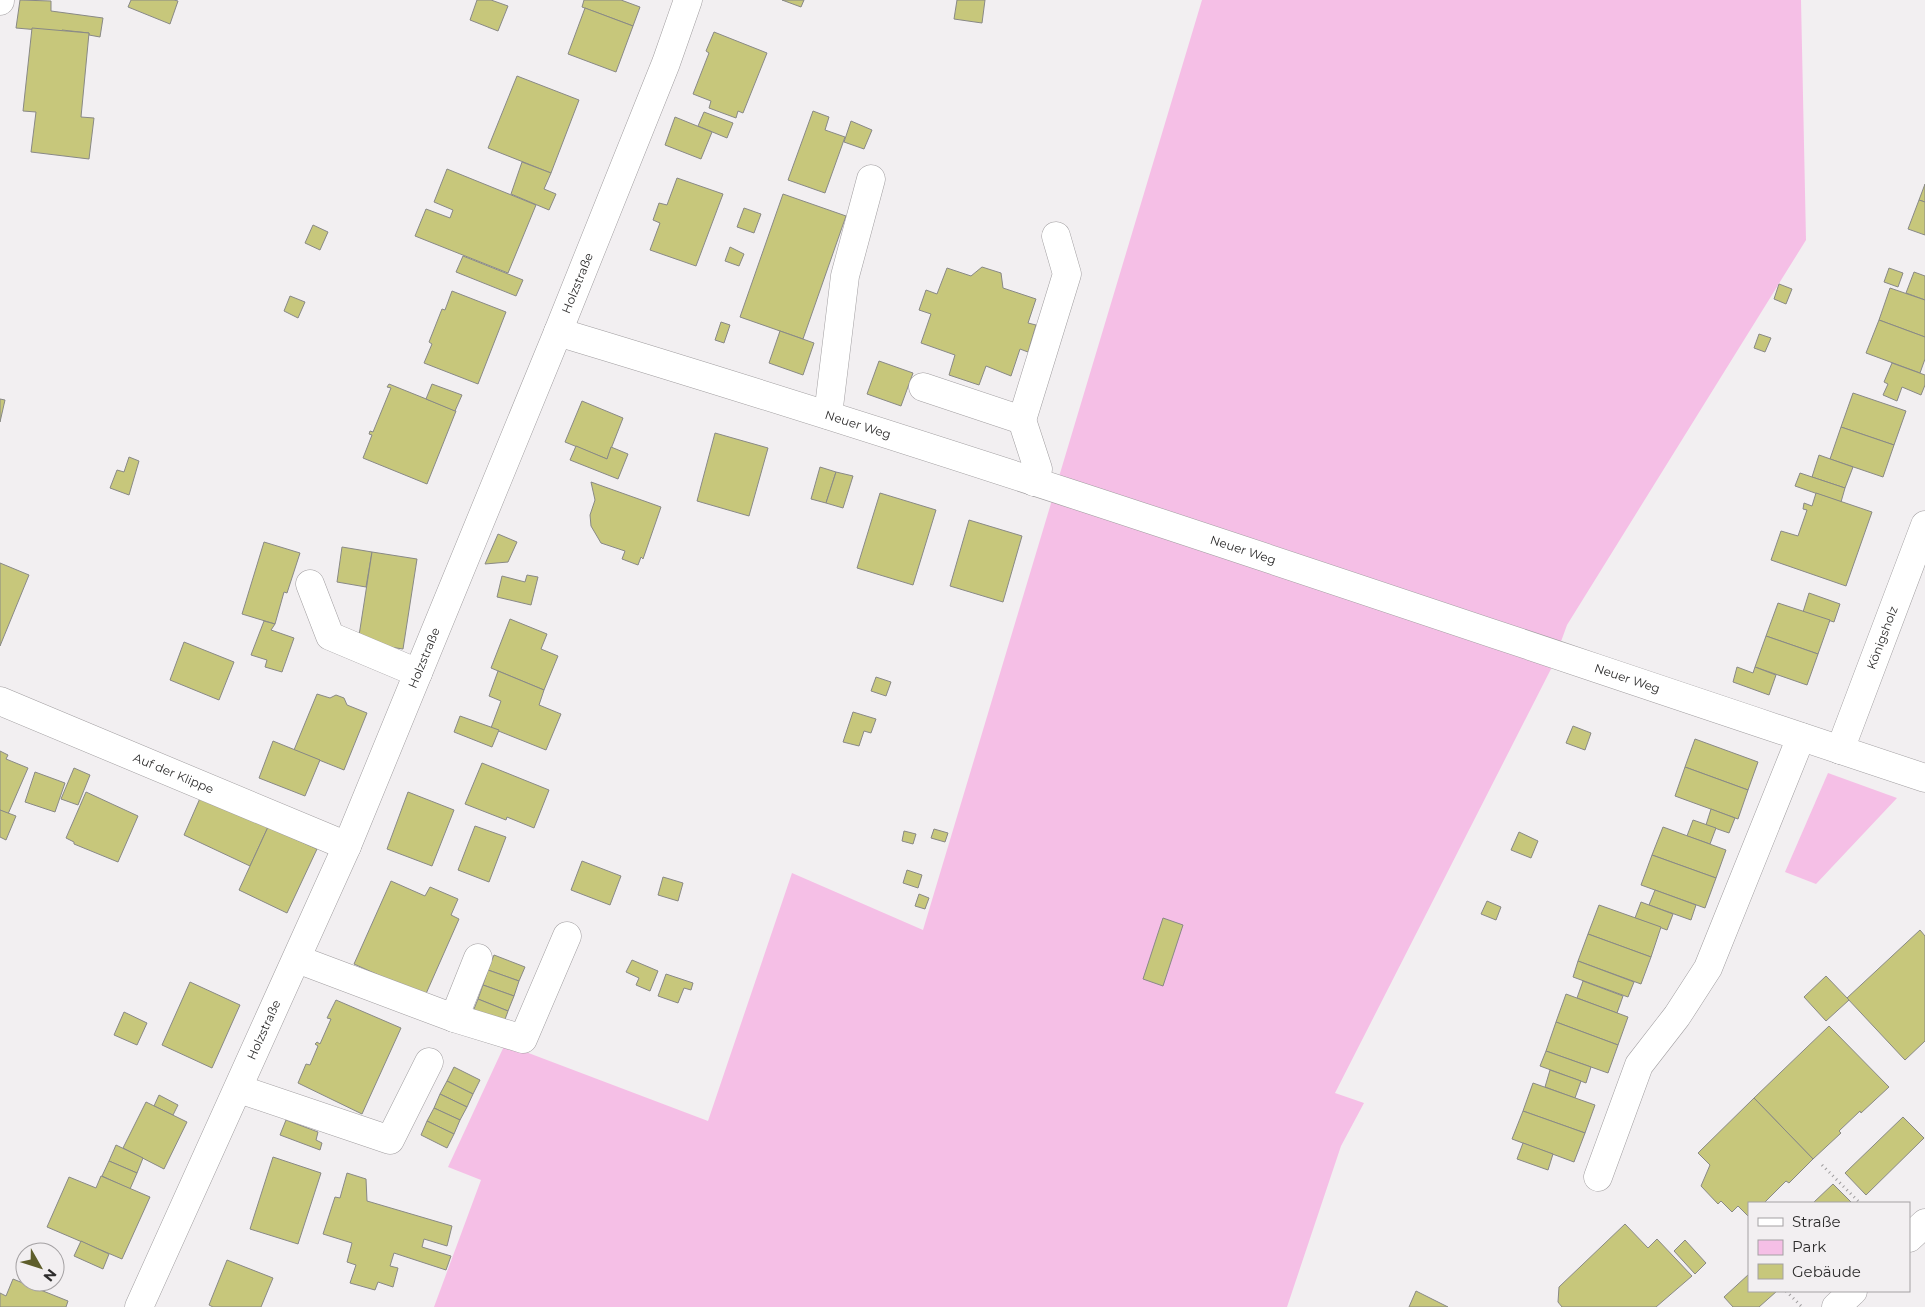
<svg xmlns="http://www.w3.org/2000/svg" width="1925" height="1307" viewBox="0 0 1925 1307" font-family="Montserrat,sans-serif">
<rect width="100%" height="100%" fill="#f2eff1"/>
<g fill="#f5bfe6">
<path d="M1202,0H1801L1806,240L1567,625L1551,669L1335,1093L1364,1103L1341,1146L1287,1307H434L481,1180L448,1167L505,1044L708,1121L792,873L923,930Z"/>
<path d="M1828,773L1897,798L1816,884L1785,872Z"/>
</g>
<g fill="#c7c77b" stroke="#898986">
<path d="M20,0L51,1V11L103,18L100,37L89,35V33L62,30V32L16,28Z"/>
<path d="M131,0H174L178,1L170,24L128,7Z"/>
<path d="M477,0H491L508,6L498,31L470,20Z"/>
<path d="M584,0H621L640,7L633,26L582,7Z"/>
<path d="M782,0H804L801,7Z"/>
<path d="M957,0H985L982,23L954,19Z"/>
<path d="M585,8L633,26L616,72L568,54Z"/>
<path d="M32,28L89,33L81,117L94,118L89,159L31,152L36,112L23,111Z"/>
<path d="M714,32L767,53L743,113L738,111L736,118L709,108L711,101L693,94L709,53L706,51Z"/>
<path d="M517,76L579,100L551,173L488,148Z"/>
<path d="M813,111L829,117L825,130L845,137L825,193L788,180Z"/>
<path d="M704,112L733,123L727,138L698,126Z"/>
<path d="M675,117L712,132L701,159L665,145Z"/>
<path d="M851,121L872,130L864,149L844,142Z"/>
<path d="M522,162L551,173L544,189L556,194L549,210L511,194Z"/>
<path d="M447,169L536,205L508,273L415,236L426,209L450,218L453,210L434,202Z"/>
<path d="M677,178L723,194L696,266L650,250L660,223L653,220L659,203L667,205Z"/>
<path d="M1925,184V202L1919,200Z"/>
<path d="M783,194L846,216L803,339L740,317Z"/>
<path d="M1919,200L1925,202V235L1908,229Z"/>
<path d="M744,208L761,214L754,233L737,227Z"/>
<path d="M313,225L328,232L320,250L305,243Z"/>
<path d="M730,247L744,254L739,266L725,261Z"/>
<path d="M463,256L523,280L516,296L456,272Z"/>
<path d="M982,267L1001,273L1003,288L1036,299L1028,323L1036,325L1028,352L1020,349L1011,376L986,366L979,385L949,375L955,355L921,343L931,314L919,310L926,290L937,294L947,268L971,276Z"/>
<path d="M1889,268L1903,273L1898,287L1884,282Z"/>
<path d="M1914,272L1925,276V300L1906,293Z"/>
<path d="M1779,284L1792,289L1786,304L1774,299Z"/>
<path d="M1890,288L1925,300V337L1879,320Z"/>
<path d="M452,291L506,312L478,384L424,363L432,344L429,342L442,309L445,310Z"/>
<path d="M290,296L305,302L298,318L284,311Z"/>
<path d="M1879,320L1925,337V359L1920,373L1866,353Z"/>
<path d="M721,322L730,325L724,343L715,340Z"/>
<path d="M780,331L814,343L803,375L769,363Z"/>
<path d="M1759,334L1771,338L1765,352L1754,348Z"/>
<path d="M879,361L913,373L901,406L867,394Z"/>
<path d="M1892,363L1925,375V385L1921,395L1902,387L1897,401L1883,395L1888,384L1884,382Z"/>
<path d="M389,384L456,411L427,484L363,458L372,435L369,434L370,431L373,432L391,388L387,387Z"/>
<path d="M432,384L462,395L455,411L426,399Z"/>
<path d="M1853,393L1906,411L1894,445L1841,427Z"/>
<path d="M0,399L5,400L0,422Z"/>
<path d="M582,401L623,418L607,459L565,442Z"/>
<path d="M1841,427L1894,445L1883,477L1830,459Z"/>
<path d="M715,433L768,448L749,516L697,501Z"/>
<path d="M576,446L607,459L611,447L628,454L618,479L570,460Z"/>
<path d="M1819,455L1853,467L1845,488L1812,477Z"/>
<path d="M129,457L139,461L129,495L110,488L117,470L124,472Z"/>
<path d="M820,467L836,472L826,503L811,499Z"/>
<path d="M836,472L853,476L843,508L826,503Z"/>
<path d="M1800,473L1845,488L1841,502L1795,486Z"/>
<path d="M591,482L661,507L643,559L641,557L638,565L622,559L625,551L601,543L591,526L590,515L595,500Z"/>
<path d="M880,493L936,510L913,585L857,568Z"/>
<path d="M1816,493L1872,512L1846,586L1771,560L1781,531L1798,536L1807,510L1803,509L1804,503L1812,506Z"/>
<path d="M969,520L1022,536L1003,602L950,586Z"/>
<path d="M498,534L517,542L508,562L485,564Z"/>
<path d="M264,542L300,553L287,593L284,592L275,624L242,614Z"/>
<path d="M342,547L372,552L366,587L337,582Z"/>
<path d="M372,552L417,559L403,649L358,642Z"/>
<path d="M0,563L29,575L0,646Z"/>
<path d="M527,575L538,577L531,605L497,597L502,576L525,582Z"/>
<path d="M1809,593L1840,604L1834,622L1803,612Z"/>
<path d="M1778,603L1830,620L1818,654L1766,636Z"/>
<path d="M510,619L547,634L541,649L558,656L544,690L491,668Z"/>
<path d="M264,621L275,624L271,630L294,638L282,672L265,667L267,660L251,655Z"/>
<path d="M1766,636L1818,654L1807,685L1755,667Z"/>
<path d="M184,642L234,662L219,700L170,680Z"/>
<path d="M1737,667L1753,673L1755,667L1776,675L1769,695L1733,682Z"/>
<path d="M498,671L544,690L539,705L561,714L546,750L491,728L501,701L489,696Z"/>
<path d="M876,677L891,682L886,696L871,691Z"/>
<path d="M317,694L330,698L336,695L344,698L347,705L367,713L344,770L294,750Z"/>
<path d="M853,712L876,719L871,733L864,731L859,746L843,742Z"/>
<path d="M460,716L499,730L492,747L454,732Z"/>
<path d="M1573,726L1591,733L1585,750L1566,743Z"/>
<path d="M1695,739L1758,762L1748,790L1685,767Z"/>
<path d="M273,741L320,760L305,796L259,778Z"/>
<path d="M0,751L8,755L6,759L28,768L8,814L0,810Z"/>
<path d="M482,763L549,790L534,828L507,817L506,820L465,804Z"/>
<path d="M1685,767L1748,790L1738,819L1675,796Z"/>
<path d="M74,768L90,775L78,805L61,799Z"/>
<path d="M35,772L65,783L55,812L25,802Z"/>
<path d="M86,792L138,816L118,862L74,844V842L66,838Z"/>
<path d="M408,792L454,810L432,866L387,849Z"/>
<path d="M201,796L268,827L250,866L184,835Z"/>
<path d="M1711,809L1735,818L1729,833L1706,825Z"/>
<path d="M0,810L16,816L6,840L0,837Z"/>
<path d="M1693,820L1716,828L1710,844L1687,836Z"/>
<path d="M475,826L506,837L489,882L458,870Z"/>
<path d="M268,827L317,849L287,913L239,890Z"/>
<path d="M1663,827L1726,850L1716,878L1652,855Z"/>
<path d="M934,829L948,833L945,842L931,838Z"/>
<path d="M904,831L916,834L913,844L902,841Z"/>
<path d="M1519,832L1538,841L1531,858L1511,850Z"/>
<path d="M1652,855L1716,878L1705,908L1641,885Z"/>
<path d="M582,861L621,876L610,905L571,890Z"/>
<path d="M907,870L922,875L918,888L903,883Z"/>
<path d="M663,877L683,883L678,901L658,895Z"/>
<path d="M391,881L425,896L430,887L458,899L451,915L459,919L425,996L354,964Z"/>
<path d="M1655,890L1696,905L1691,920L1649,905Z"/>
<path d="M919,894L929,898L925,909L915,906Z"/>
<path d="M1487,901L1501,907L1496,920L1481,914Z"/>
<path d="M1641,902L1673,914L1667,930L1635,918Z"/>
<path d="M1599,905L1661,927L1651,957L1588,934Z"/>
<path d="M1163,918L1183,925L1163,986L1143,979Z"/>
<path d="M1920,930L1925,936V1041L1905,1060L1847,998Z"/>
<path d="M1588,934L1651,957L1641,984L1578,961Z"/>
<path d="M494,955L525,967L519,981L488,970Z"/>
<path d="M632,960L658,971L650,991L636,985L639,978L626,972Z"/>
<path d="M1578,961L1634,982L1628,997L1573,977Z"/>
<path d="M488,970L519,981L514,996L483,985Z"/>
<path d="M666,974L693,983L691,990L684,988L678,1003L658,996Z"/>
<path d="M1826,976L1849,1000L1826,1021L1804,997Z"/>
<path d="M1583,981L1623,996L1617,1013L1577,998Z"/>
<path d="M190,982L240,1005L212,1068L162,1045Z"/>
<path d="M483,985L514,996L508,1011L478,999Z"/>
<path d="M1566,994L1628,1017L1618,1045L1556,1022Z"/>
<path d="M478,999L508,1011L503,1025L472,1014Z"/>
<path d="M336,1000L401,1028L362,1114L298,1083L306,1064L310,1065L318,1046L315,1044L317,1042L320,1044L331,1019L327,1018Z"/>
<path d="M124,1012L147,1023L137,1045L114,1035Z"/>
<path d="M1556,1022L1618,1045L1608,1073L1546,1051Z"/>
<path d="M1829,1026L1889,1087L1861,1113L1860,1111L1839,1131L1841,1133L1813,1159L1754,1098Z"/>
<path d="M1546,1051L1591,1067L1586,1083L1540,1066Z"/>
<path d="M454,1067L480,1080L473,1094L447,1081Z"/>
<path d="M1550,1070L1581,1081L1575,1098L1545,1087Z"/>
<path d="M447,1081L473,1094L467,1107L440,1094Z"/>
<path d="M1533,1083L1595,1105L1585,1133L1523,1111Z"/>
<path d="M440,1094L467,1107L460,1120L434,1108Z"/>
<path d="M159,1095L178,1105L173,1115L154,1106Z"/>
<path d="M1754,1098L1813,1159L1789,1183L1786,1181L1765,1202L1766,1203H1749V1217L1738,1206L1732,1212L1721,1201L1718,1204L1701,1186L1710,1165L1698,1153Z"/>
<path d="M146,1102L187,1122L164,1169L123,1148Z"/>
<path d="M434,1108L460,1120L454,1134L427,1121Z"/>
<path d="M1523,1111L1585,1133L1574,1162L1512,1139Z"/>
<path d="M1903,1117L1924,1138L1866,1195L1845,1173Z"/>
<path d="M286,1120L318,1132L316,1140L322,1143L320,1150L280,1135Z"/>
<path d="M427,1121L454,1134L447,1148L421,1135Z"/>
<path d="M1523,1143L1553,1154L1548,1170L1517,1159Z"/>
<path d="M116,1145L143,1158L137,1173L109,1161Z"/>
<path d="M273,1157L321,1173L298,1244L250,1229Z"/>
<path d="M109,1161L137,1173L130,1189L102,1176Z"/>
<path d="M347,1173L366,1179L367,1201L452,1226L447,1246L424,1239L422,1247L451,1256L446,1270L394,1253L390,1266L398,1268L393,1287L378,1282L375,1290L350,1283L356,1265L347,1262L352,1243L323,1234L335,1197L340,1198Z"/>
<path d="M101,1176L150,1197L122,1259L47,1227L69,1177L96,1188Z"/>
<path d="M1833,1184L1852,1203H1813Z"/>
<path d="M1625,1224L1648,1248L1657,1239L1692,1276L1656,1307H1562L1558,1302L1559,1287Z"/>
<path d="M1685,1240L1706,1263L1695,1274L1674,1251Z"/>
<path d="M81,1241L109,1254L103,1269L74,1256Z"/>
<path d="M227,1260L273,1278L261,1307H213L209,1305Z"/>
<path d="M1749,1274V1291H1777L1759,1307H1733L1724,1297Z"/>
<path d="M13,1279L68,1301L66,1307H0V1293L6,1296Z"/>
<path d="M1416,1291L1448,1307H1409Z"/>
</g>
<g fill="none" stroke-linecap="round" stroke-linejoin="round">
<g stroke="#a19ea0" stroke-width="29">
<g id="minor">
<path d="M0,1V0"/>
<path id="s1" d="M558,332C1017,470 1470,627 1925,778"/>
<path d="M923,387L1022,420L1038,469L1034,482"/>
<path d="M828,415L845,276L871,179"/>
<path d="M1022,420L1067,274L1056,236"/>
<path d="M310,584L330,636L418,673"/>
<path id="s2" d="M0,701L347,846"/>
<path id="s3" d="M1840,750L1925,525"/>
<path d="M297,959L454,1018L478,958"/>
<path d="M454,1018L523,1039L567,936"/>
<path d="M239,1089L390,1140L429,1062"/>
<path d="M1598,1177L1639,1065L1677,1016L1708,968L1801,737"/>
<path id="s4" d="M139,1307L347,846L558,332L666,63L688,0"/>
</g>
</g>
<g stroke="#a19ea0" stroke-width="29">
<g id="major">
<path d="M1909,1238L1925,1223"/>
<path d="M1836,1307L1853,1291"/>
</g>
</g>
<g stroke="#9d9b9c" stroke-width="3" stroke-dasharray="1 4" stroke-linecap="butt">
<path d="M1822,1165L1860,1203"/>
<path d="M1786,1291L1802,1307"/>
</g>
<use href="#minor" stroke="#fff" stroke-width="28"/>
<use href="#major" stroke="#fff" stroke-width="28"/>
</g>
<g text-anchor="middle" stroke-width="5" stroke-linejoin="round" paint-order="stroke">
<g font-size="12" fill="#2e2d2d" stroke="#f2eff1">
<text dy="4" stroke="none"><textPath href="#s4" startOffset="1114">Holzstraße</textPath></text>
<text dy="4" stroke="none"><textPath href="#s1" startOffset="314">Neuer Weg</textPath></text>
<text dy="4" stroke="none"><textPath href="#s1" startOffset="719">Neuer Weg</textPath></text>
<text dy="4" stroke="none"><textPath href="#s3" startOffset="120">Königsholz</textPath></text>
<text dy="4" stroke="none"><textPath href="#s4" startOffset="709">Holzstraße</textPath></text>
<text dy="4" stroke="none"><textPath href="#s1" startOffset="1124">Neuer Weg</textPath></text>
<text dy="4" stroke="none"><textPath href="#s2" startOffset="188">Auf der Klippe</textPath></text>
<text dy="4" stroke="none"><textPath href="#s4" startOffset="304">Holzstraße</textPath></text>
</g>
</g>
<rect x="1748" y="1202" width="162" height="90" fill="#f2eff1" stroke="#a4a1a3"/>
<rect x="1758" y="1218" width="25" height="8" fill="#ffffff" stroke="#a4a1a3"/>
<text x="1792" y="1227" font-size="15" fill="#2e2d2d">Straße</text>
<rect x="1758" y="1240" width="25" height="15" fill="#f5bfe6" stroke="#a4a1a3"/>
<text x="1792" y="1252" font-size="15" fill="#2e2d2d">Park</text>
<rect x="1758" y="1264" width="25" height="15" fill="#c7c77b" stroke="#a4a1a3"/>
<text x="1792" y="1277" font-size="15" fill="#2e2d2d">Gebäude</text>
<g transform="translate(40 1267) rotate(129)"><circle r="24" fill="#f2eff1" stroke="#a4a1a3"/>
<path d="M0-4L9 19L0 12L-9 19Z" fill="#5e5e2b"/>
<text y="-8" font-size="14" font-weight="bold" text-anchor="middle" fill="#2e2d2d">N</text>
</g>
</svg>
